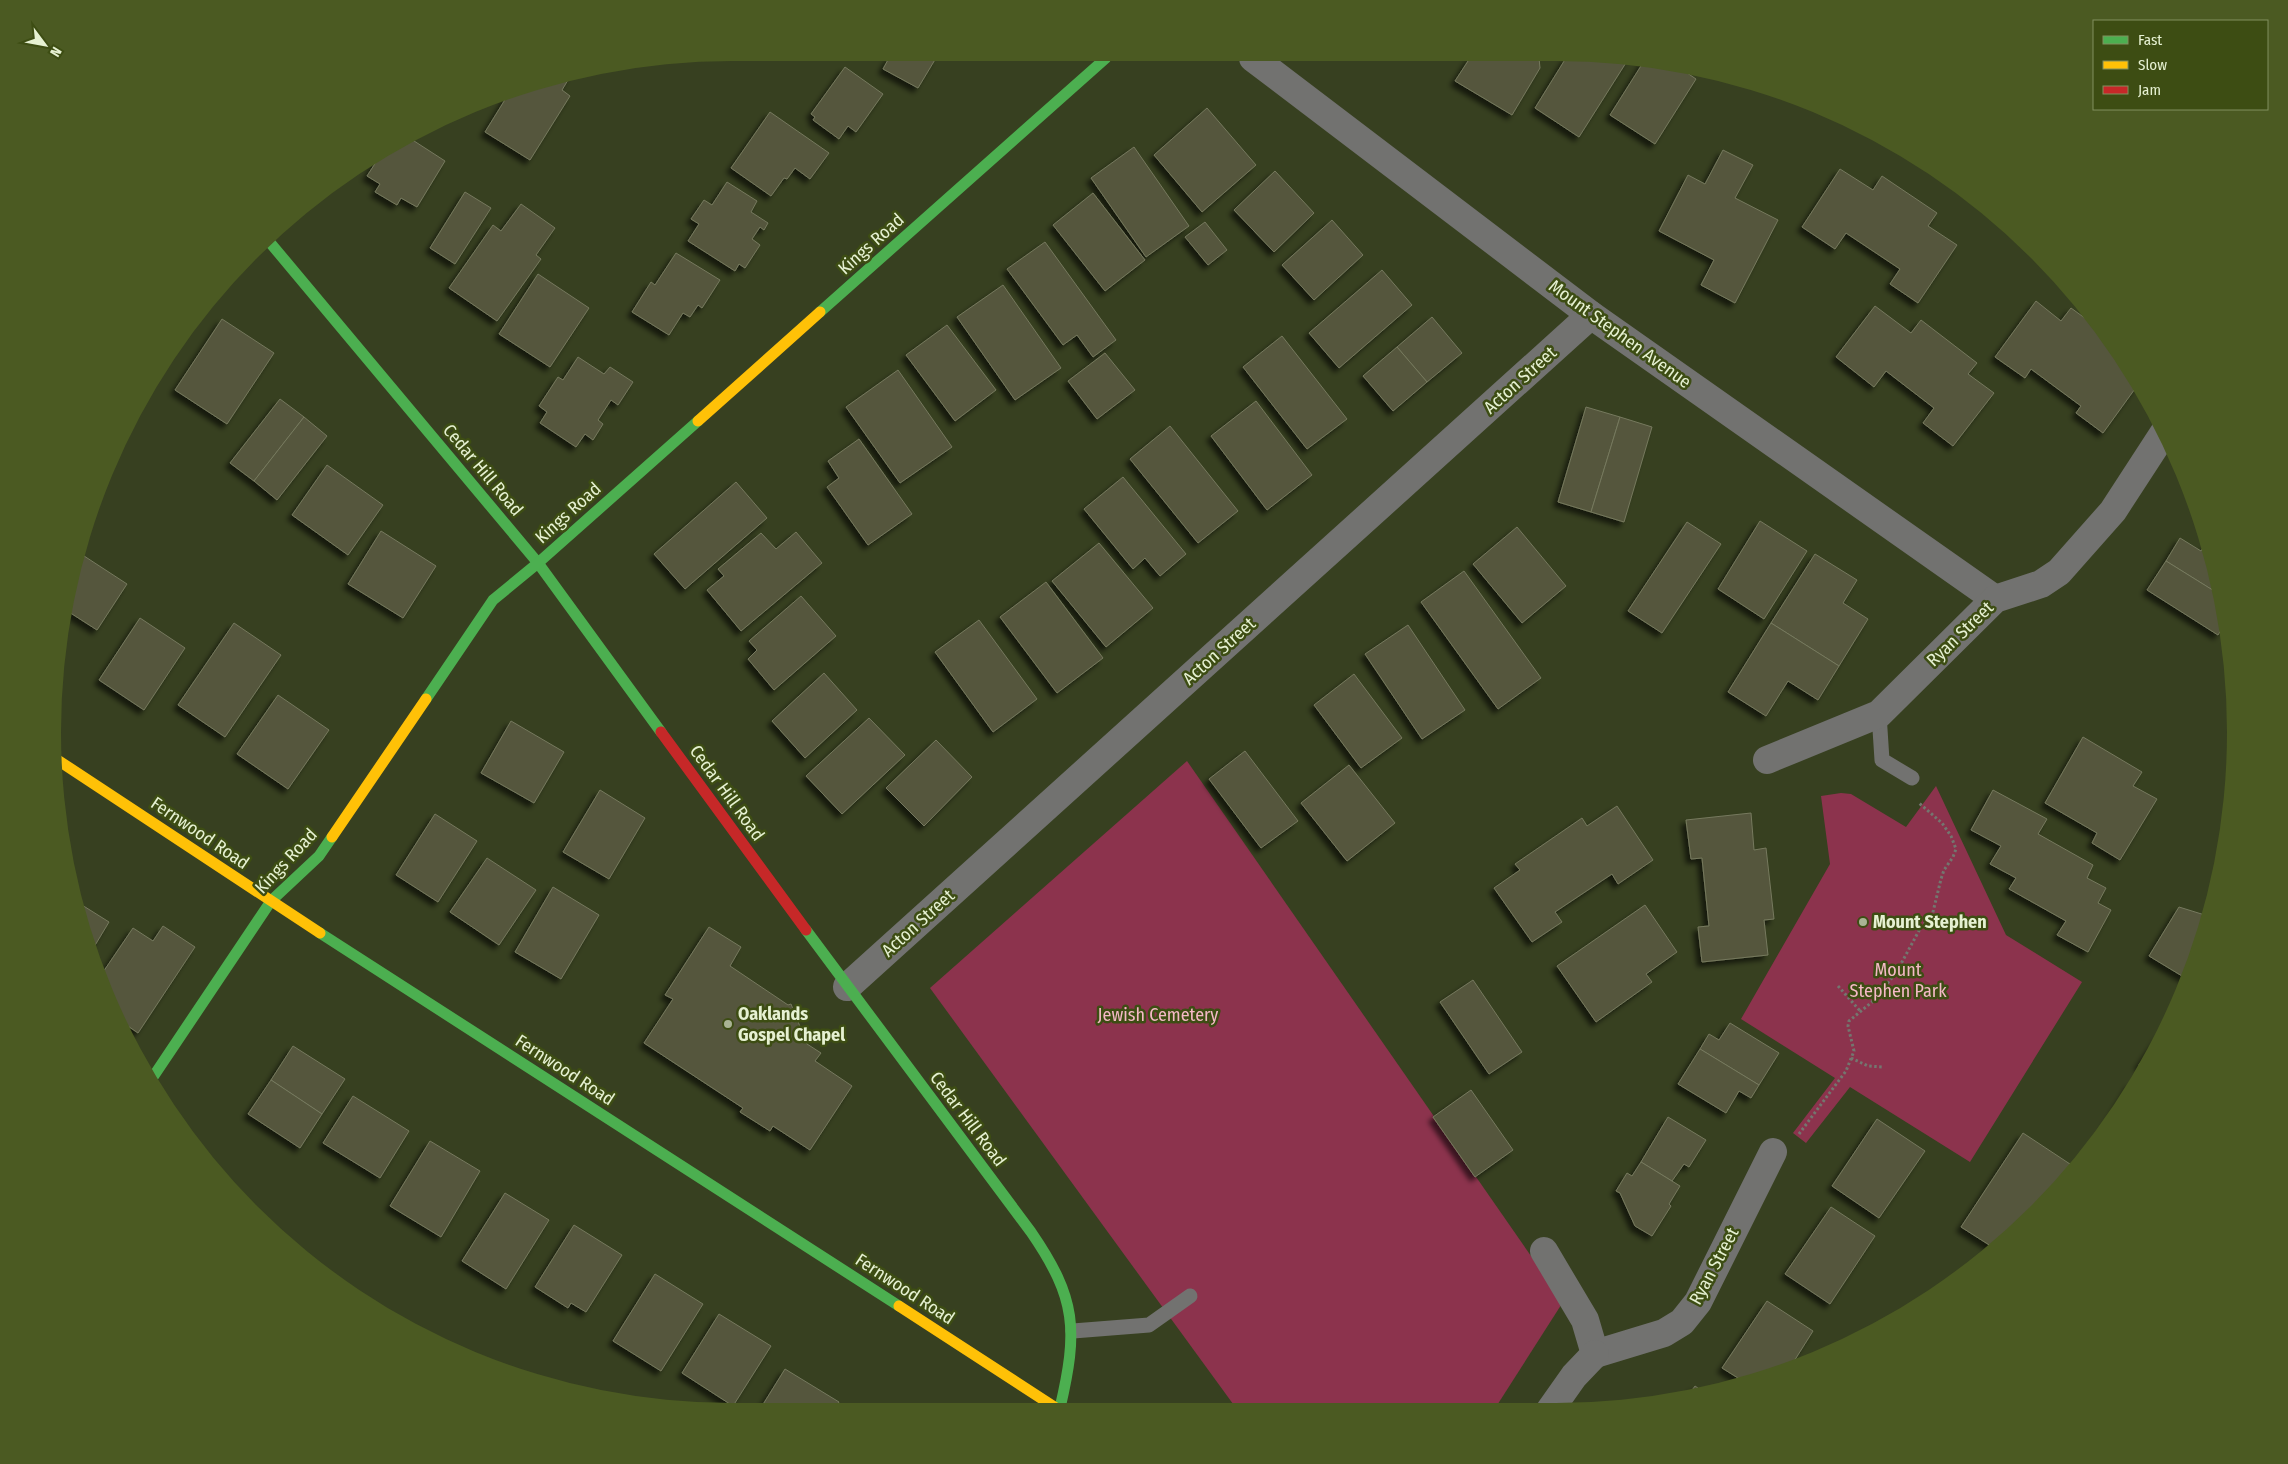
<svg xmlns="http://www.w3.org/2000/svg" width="2288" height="1464" viewBox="0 0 2288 1464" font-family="'Fira Sans Condensed',sans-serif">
<defs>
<filter id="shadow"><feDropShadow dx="-4.5" dy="4.5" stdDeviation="2.5" flood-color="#0009"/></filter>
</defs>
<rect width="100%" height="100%" fill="#374020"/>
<g fill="#8c334d">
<path d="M1187,761L1563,1302L1494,1410L1236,1408L930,988Z"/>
<path d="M1936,786L2006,935L2082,982L1970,1162L1850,1087L1806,1143L1793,1133L1835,1078L1741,1019L1830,864L1821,796L1841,793L1851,794L1906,827Z"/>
</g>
<g fill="#54563c" stroke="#76795e" filter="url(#shadow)">
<path d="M889,58H936L918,88L883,69Z"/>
<path d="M1470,58H1539L1540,68L1512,115L1455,81Z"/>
<path d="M1566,58H1629L1579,137L1535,108Z"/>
<path d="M1646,58L1674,64L1696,79L1655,144L1610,115Z"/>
<path d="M845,67L883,94L856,132L848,126L839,139L813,120L815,117L811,114Z"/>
<path d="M571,75L562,90L570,96L530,160L485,132L511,90Z"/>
<path d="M1207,108L1256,165L1202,212L1154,155Z"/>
<path d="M770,112L829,153L810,179L795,168L787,179L784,178L771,196L731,168Z"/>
<path d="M411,139L445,161L417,207L401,198L397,205L375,192L380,184L367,176L378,159L375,157Z"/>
<path d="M1134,147L1189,226L1146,257L1091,178Z"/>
<path d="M1723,150L1753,165L1735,198L1778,220L1735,303L1701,285L1714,260L1659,231L1688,175L1705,184Z"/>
<path d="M1840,169L1873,190L1882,176L1937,213L1928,226L1957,245L1918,303L1890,284L1900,269L1846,233L1835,249L1802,227Z"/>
<path d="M1275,171L1314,213L1274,252L1234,210Z"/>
<path d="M727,182L757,201L751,212L768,223L764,230L760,227L752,239L760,245L745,268L739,264L735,271L688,241L699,224L691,219L704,200L712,205Z"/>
<path d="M465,192L491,208L455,264L430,248Z"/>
<path d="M1093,193L1145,260L1105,291L1053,225Z"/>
<path d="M521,204L555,228L536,255L541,259L497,321L449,288L493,225L501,231Z"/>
<path d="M1332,220L1363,255L1314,300L1282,265Z"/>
<path d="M1205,222L1227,250L1208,265L1185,237Z"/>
<path d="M1045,242L1116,340L1093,357L1077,335L1063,345L1007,269Z"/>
<path d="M676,253L720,280L702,308L698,305L690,317L683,313L669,335L632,312L651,282L655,285Z"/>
<path d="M1382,270L1412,305L1339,368L1309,333Z"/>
<path d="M538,274L589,308L550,367L499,334Z"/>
<path d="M1003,285L1061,368L1015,400L957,317Z"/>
<path d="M214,294L148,390L146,389L193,318Z"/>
<path d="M2036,301L2061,321L2071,308L2104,332L2119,357L2118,360L2124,365L2137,386L2103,433L2076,413L2081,406L2031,369L2025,378L1995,357Z"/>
<path d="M1875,306L1911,333L1921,320L1977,363L1968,374L1994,393L1953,446L1923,423L1934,408L1886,371L1874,387L1836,357Z"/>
<path d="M1432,317L1462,353L1427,382L1397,347Z"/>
<path d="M222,319L274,353L227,424L175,390Z"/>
<path d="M947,325L996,390L955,421L906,355Z"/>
<path d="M1282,336L1347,419L1307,449L1243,367Z"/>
<path d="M1397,347L1427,382L1393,411L1363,376Z"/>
<path d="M1105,353L1135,390L1097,419L1068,381Z"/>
<path d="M578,357L604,374L610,367L633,382L618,405L611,400L598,420L603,424L593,440L585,434L576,447L540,423L547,412L539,406L558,377L563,380Z"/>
<path d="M898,370L952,447L900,483L846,407Z"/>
<path d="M280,399L304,417L254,481L230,463Z"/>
<path d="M1256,401L1312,475L1267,510L1211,436Z"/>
<path d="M1586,407L1620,417L1591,512L1558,502Z"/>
<path d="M304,417L327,436L277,500L254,481Z"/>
<path d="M1620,417L1652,427L1624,522L1591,512Z"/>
<path d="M1170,426L1238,511L1198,543L1130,459Z"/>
<path d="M859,439L912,514L868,545L827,487L839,478L828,461Z"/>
<path d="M327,465L383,505L348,555L292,515Z"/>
<path d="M1123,477L1186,554L1160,576L1145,558L1133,569L1084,509Z"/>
<path d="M736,482L767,518L685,589L654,554Z"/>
<path d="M1760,521L1807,551L1764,619L1718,589Z"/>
<path d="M1687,522L1721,544L1662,633L1628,611Z"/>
<path d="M1517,527L1566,586L1522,623L1473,564Z"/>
<path d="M381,531L436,566L403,618L348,584Z"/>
<path d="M796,532L822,563L741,631L707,590L724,576L718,569L761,533L776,549Z"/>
<path d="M2180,538L2201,551L2205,545L2209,547L2219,594L2166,561Z"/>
<path d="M1099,543L1153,608L1106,647L1052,581Z"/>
<path d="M81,554L127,584L97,630L69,612Z"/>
<path d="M1815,554L1857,580L1843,603L1868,619L1839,666L1771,623Z"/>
<path d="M2166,561L2219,594L2224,625L2218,635L2147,590Z"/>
<path d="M1464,571L1541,678L1498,709L1421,602Z"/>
<path d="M1046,582L1103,658L1057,693L1000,617Z"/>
<path d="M801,596L836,636L774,690L748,659L757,650L749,641Z"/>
<path d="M140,618L185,648L144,710L99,680Z"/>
<path d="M979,620L1037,699L993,732L935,652Z"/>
<path d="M234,623L281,655L225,737L178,705Z"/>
<path d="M1771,623L1839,666L1818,700L1788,681L1766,716L1728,692Z"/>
<path d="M1408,625L1465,710L1422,739L1365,654Z"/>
<path d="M824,673L857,710L805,758L772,721Z"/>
<path d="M1354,674L1402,738L1361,768L1314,705Z"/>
<path d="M278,695L329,730L288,789L237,754Z"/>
<path d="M869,718L905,755L842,814L806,776Z"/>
<path d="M511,721L564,752L534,803L481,773Z"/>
<path d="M2083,737L2142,772L2133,786L2157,799L2120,860L2092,843L2097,833L2045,803Z"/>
<path d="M936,740L972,777L924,826L886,788Z"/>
<path d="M1245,751L1298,821L1261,848L1209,779Z"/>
<path d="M1349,765L1395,823L1347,861L1301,803Z"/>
<path d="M600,790L645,818L609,879L563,852Z"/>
<path d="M1993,790L2047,819L2038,834L2093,865L2087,878L2106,888L2098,903L2111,910L2088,952L2057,935L2066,921L2009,889L2016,878L1990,864L2001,846L1971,830Z"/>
<path d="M1617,806L1653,860L1618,884L1612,874L1555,912L1562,922L1532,942L1494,888L1520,870L1515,864L1582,818L1587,826Z"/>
<path d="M1751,813L1754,850L1766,848L1774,919L1764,920L1768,955L1702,962L1698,927L1709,926L1702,858L1691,859L1686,820Z"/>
<path d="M435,814L477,841L438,902L396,875Z"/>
<path d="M487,858L536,890L499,945L450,912Z"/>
<path d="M553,887L599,915L561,979L515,952Z"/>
<path d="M74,900L109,922L91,952L76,908Z"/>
<path d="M1645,905L1677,952L1646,974L1652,982L1596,1022L1557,966Z"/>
<path d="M2179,907L2208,916L2200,950L2187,979L2149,956Z"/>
<path d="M163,926L195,947L138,1033L119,1020L104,992L99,978L133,928L153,941Z"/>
<path d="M709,927L741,947L730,966L788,1005L791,1004L807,1044L821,1053L815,1061L852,1086L810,1150L773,1126L770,1131L740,1112L743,1108L644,1043L673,999L665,995Z"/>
<path d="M1473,980L1522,1052L1489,1074L1440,1002Z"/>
<path d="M1730,1023L1779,1053L1759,1085L1700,1049L1709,1034L1719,1040Z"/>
<path d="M2161,1034L2145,1070L2139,1065Z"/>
<path d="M293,1046L345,1079L322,1114L271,1080Z"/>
<path d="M1700,1049L1759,1085L1751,1098L1739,1091L1726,1113L1678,1084Z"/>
<path d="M271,1080L322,1114L300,1148L248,1114Z"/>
<path d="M2131,1083L2135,1085L2105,1127Z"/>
<path d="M1471,1090L1513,1150L1475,1177L1433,1117Z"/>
<path d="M353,1096L409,1131L380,1178L323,1143Z"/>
<path d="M1668,1117L1706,1140L1689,1167L1684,1164L1672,1181L1641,1162Z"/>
<path d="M1877,1119L1925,1151L1879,1218L1832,1186Z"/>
<path d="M2023,1133L2076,1168L2067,1180L1994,1248L1961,1227Z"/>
<path d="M430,1141L480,1171L441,1237L390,1206Z"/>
<path d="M1641,1162L1680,1186L1669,1204L1671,1206L1652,1236L1635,1226L1620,1193L1616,1191L1627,1173L1632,1176Z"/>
<path d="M505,1193L549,1220L506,1289L462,1261Z"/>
<path d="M1831,1207L1875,1236L1830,1304L1785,1274Z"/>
<path d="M574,1225L622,1255L586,1312L571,1303L568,1308L535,1287Z"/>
<path d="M655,1274L703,1304L661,1371L613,1341Z"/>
<path d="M1767,1301L1813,1331L1791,1366L1746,1383L1722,1368Z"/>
<path d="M719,1314L771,1346L733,1406L682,1373Z"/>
<path d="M785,1369L839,1402L836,1407L762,1406Z"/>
<path d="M1695,1386L1705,1393L1688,1396Z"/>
</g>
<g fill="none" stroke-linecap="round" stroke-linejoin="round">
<g stroke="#74766f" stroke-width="3" stroke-dasharray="2.5 2.5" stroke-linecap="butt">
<path d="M1838,986L1861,1012"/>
<path d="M1851,1058L1868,1066L1883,1067"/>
<path d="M1799,1134L1846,1071L1854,1051L1848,1026L1849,1021L1872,1002L1896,973L1921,927L1932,916L1941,879L1944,870L1953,857L1956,849L1951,836L1942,823L1919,803"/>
</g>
<g stroke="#727270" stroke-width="15">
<path d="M1879,714L1882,760L1912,778"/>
<path d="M1073,1331L1149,1325L1190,1296"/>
</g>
<g stroke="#727270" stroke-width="28">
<path d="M1253,58L1591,315L1995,599"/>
<path d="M1767,760L1879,714L1995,599L2041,584L2059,572L2113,511L2165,431"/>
<path d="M847,987L1591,315"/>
<path d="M1544,1251L1585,1320L1595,1354L1664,1333L1682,1322L1698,1302L1773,1152"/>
<path d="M1550,1410L1574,1376L1595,1354"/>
</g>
<g stroke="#4caf50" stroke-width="11">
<path d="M267,239L538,563L661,732"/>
<path d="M820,312L1106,58"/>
<path d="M426,699L493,600L538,563L698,421"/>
<path d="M806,930L1031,1232C1077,1299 1078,1330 1060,1408"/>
<path d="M320,933L899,1306"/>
<path d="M151,1080L271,901L319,856L332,837"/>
</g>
<g stroke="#ffc107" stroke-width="11">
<path d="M698,421L820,312"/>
<path d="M56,759L320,933"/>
<path d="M332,837L426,699"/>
<path d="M899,1306L1056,1408"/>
</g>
<path stroke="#c62828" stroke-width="11" d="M661,732L806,930"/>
</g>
<g fill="#a9b394" stroke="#3d4d13" stroke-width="2">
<circle cx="1863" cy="922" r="5"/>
<circle cx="728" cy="1024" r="5"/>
</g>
<g text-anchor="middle" stroke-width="5" stroke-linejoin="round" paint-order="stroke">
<g font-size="18" fill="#e6f1d2" stroke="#3d4d13">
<text transform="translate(871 244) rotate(-42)" y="6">Kings Road</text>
<text transform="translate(1620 334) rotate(36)" y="6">Mount Stephen Avenue</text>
<text transform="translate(1520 380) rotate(-42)" y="6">Acton Street</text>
<text transform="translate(483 470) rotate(50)" y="6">Cedar Hill Road</text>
<text transform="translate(568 513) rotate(-42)" y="6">Kings Road</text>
<text transform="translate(1960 634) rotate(-44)" y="6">Ryan Street</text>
<text transform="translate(1219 651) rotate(-42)" y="6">Acton Street</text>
<text transform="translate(727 793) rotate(54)" y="6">Cedar Hill Road</text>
<text transform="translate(200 833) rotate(34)" y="6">Fernwood Road</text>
<text transform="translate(286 861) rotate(-47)" y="6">Kings Road</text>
<text transform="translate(918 923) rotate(-42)" y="6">Acton Street</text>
<text transform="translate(565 1070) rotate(33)" y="6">Fernwood Road</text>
<text transform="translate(968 1119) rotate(53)" y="6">Cedar Hill Road</text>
<text transform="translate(1714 1266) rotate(-62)" y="6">Ryan Street</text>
<text transform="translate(905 1289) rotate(33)" y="6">Fernwood Road</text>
</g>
<g font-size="18" font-weight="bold" fill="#e6f1d2" stroke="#3d4d13" text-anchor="start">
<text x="1873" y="928">Mount Stephen</text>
<text x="738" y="1020">Oaklands<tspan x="738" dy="21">Gospel Chapel</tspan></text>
</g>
<g font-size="18" fill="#f5b9c7" stroke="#3d4d13">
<text x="1898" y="976">Mount<tspan x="1898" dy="21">Stephen Park</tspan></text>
<text x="1158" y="1021">Jewish Cemetery</text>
</g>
</g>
<path d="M0 0H2288V1464H0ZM732 61H1556A671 671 0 0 1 2227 732V732A671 671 0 0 1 1556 1403H732A671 671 0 0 1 61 732V732A671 671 0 0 1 732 61Z" fill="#4b5a22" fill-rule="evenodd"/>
<rect x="2093" y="20" width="175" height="90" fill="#3d4d13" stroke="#818f5f"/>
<rect x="2103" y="36" width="25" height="8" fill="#4caf50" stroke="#818f5f"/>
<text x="2138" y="45" font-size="15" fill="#e6f1d2">Fast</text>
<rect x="2103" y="61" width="25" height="8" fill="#ffc107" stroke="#818f5f"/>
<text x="2138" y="70" font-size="15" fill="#e6f1d2">Slow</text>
<rect x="2103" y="86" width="25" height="8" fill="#c62828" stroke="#818f5f"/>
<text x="2138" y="95" font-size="15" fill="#e6f1d2">Jam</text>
<g transform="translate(45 45) rotate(122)" stroke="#3d4d13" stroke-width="4" paint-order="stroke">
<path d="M0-4L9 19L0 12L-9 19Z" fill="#e6f1d2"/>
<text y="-8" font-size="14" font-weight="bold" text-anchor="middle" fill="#e6f1d2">N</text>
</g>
</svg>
